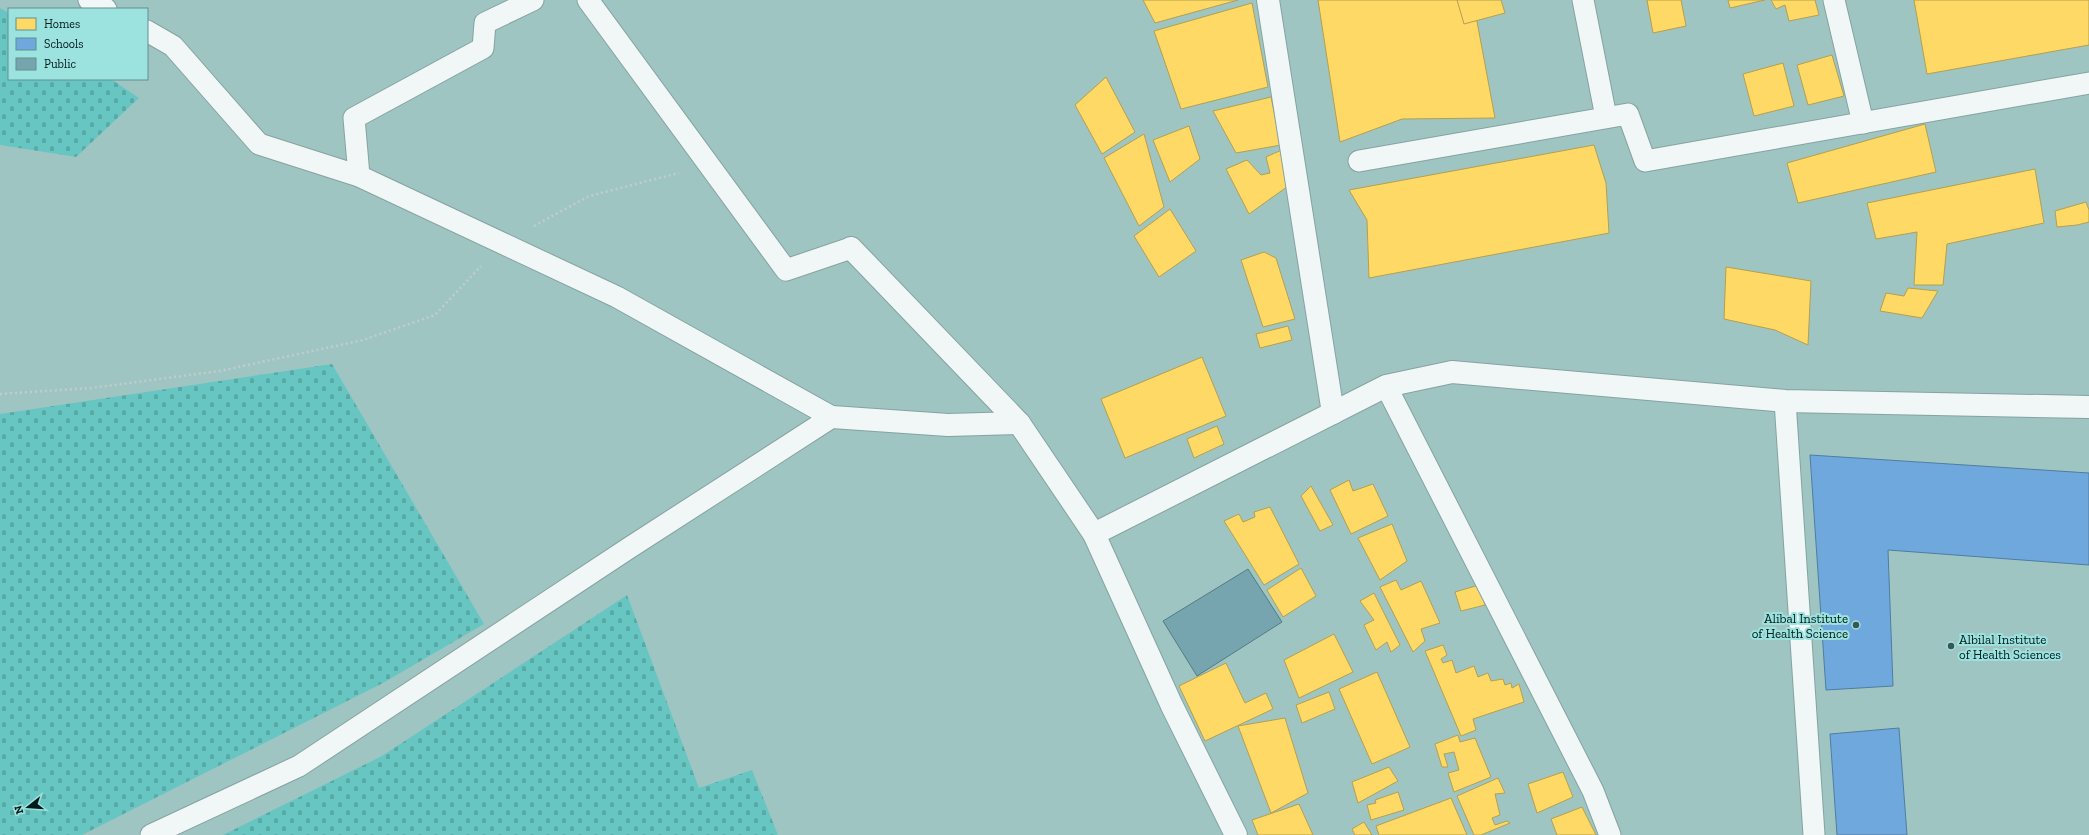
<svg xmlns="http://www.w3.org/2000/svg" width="2089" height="835" viewBox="0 0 2089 835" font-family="'Zilla Slab',serif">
<defs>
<pattern id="cemetery-stones" width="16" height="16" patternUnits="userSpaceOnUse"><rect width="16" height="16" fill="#67c6c2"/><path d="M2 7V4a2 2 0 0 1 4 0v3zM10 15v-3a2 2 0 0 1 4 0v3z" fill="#58aaa6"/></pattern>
</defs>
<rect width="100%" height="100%" fill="#9fc5c3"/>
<g fill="url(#cemetery-stones)">
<path d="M0,8L9,13V79H111L139,98L76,157L0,145Z"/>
<path d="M332,364L484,624L383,683L82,835H0V414Z"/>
<path d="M627,595L699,788L752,770L778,835H223L382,756Z"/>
</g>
<g fill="#ffd966" stroke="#b2a04f">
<path d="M1143,0H1238L1155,23Z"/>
<path d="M1318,0H1473L1495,118L1402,119L1340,142Z"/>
<path d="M1457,0H1501L1505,13L1464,24Z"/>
<path d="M1647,0H1681L1686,26L1653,33Z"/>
<path d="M1728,0H1765L1730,8Z"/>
<path d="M1771,0H1815L1819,15L1789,21L1785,5L1776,9Z"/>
<path d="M1914,0H2089V45L1927,74Z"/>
<path d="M1252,3L1268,87L1181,109L1154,31Z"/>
<path d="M1832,55L1844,96L1808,105L1797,65Z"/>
<path d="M1783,63L1794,106L1754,116L1743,74Z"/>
<path d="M1106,77L1135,132L1102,154L1075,105Z"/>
<path d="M1271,97L1281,145L1236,153L1213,111Z"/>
<path d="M1925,124L1936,172L1798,203L1787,163Z"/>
<path d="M1189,126L1200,159L1170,182L1153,140Z"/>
<path d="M1144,134L1164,207L1139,226L1104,158Z"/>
<path d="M1594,145L1606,183L1609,233L1369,278L1367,220L1349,190Z"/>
<path d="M1284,149L1291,184L1249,214L1226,169L1247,160L1261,175L1270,173L1266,157Z"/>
<path d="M2035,169L2044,223L1947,244L1943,285H1914L1917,232L1876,239L1867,203Z"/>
<path d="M2086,202L2089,210V222L2077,225L2057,227L2055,211Z"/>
<path d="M1170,209L1196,251L1159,277L1134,236Z"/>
<path d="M1264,252L1276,258L1295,319L1263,327L1241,260Z"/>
<path d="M1726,267L1811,281L1808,345L1775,330L1724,319Z"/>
<path d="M1908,288L1938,291L1922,318L1880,311L1886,293L1904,296Z"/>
<path d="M1288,326L1292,340L1260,348L1256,334Z"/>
<path d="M1202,357L1226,416L1125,458L1101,399Z"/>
<path d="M1217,426L1224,444L1194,458L1187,439Z"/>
<path d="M1349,480L1353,491L1373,484L1388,516L1351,534L1330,490Z"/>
<path d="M1311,486L1333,525L1320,531L1301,496Z"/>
<path d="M1270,507L1299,564L1264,585L1224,521L1239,514L1243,522L1255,517L1254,512Z"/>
<path d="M1392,524L1407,561L1380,580L1358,538Z"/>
<path d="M1301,568L1316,596L1283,617L1267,590Z"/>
<path d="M1396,580L1401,590L1421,581L1440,623L1421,629L1425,641L1413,652L1380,587Z"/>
<path d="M1479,585L1485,605L1461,611L1455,592Z"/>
<path d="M1374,593L1400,645L1391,652L1387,642L1376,650L1364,625L1374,620L1360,601Z"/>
<path d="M1334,634L1353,672L1299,698L1284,660Z"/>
<path d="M1443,645L1447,655L1441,659L1443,663L1452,660L1456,673L1474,666L1478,677L1488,673L1491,681L1503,679L1505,685L1511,683L1512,688L1519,684L1524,702L1473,719L1476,730L1461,736L1425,651Z"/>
<path d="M1226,663L1245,703L1266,693L1273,709L1205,741L1179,686Z"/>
<path d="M1377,672L1410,747L1372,764L1339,689Z"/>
<path d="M1329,692L1335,709L1302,723L1296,705Z"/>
<path d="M1285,718L1308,793L1271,813L1238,726Z"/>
<path d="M1458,735L1460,742L1475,738L1491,777L1454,792L1448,773L1459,770L1454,752L1444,754L1448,767H1442L1435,744Z"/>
<path d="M1389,767L1398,781L1358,803L1352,782Z"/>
<path d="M1563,772L1573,797L1537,813L1528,784Z"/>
<path d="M1498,778L1505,793L1495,794L1500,815L1492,818L1495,825L1507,821L1510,823L1481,835H1474L1457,796Z"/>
<path d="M1398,792L1404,810L1371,820L1367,805L1376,803L1375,800Z"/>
<path d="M1451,798L1467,835H1379L1376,826Z"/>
<path d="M1299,804L1313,835H1258L1252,820Z"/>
<path d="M1582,807L1596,835H1557L1551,819Z"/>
<path d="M1364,822L1372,835H1355L1352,829Z"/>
</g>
<g fill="#6fa8dc" stroke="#4e7da2">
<path d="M1810,455L2089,473V565L1888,550L1893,686L1826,690Z"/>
<path d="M1899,728L1907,835H1837L1830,734Z"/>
</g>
<path fill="#76a5af" stroke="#537b82" d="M1248,569L1282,622L1197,676L1163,621Z"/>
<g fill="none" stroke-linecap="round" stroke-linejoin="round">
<g stroke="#84a3a1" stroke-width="23">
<g id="service">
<path d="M89,0L106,9"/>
<path d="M588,0L786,270L851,248"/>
<path d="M1583,0L1606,117"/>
<path d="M1834,0L1863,123"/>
<path d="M147,31L173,46L259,144L359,176L617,297L832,417L629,548L299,766L151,835"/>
<path d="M1359,161L1628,114L1645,161L2089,83"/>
<path d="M359,176L354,118L483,48L485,23L533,0"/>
<path d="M1386,386L1593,791L1610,835"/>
<path d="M1785,401L1814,835"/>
</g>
</g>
<g stroke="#84a3a1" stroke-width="24">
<g id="minor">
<path d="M1268,0L1333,413"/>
<path d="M851,248L1019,423L1094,534L1172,706L1236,835"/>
<path d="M832,417L948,425L1019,423"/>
<path d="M1094,534L1386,386L1452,372L1785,401L2089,407"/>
</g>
</g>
<g stroke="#c0cdcc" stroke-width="2.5" stroke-dasharray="2 3" stroke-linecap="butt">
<path d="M534,226L589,196L679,173"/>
<path d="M0,394L91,388L220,371L363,340L435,315L481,266"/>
</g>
<use href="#service" stroke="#f1f6f6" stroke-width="21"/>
<use href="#minor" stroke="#f1f6f6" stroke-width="22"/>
</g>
<g fill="#385654" stroke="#9ce2df" stroke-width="1.5">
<circle cx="1856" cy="625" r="4"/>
<circle cx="1951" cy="646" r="4"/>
</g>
<g text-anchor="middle" stroke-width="4" stroke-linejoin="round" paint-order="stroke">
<g font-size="13" fill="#001a19" stroke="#9ce2df" text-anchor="end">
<text x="1848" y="623">Alibal Institute<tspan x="1848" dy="15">of Health Science</tspan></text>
<text x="1959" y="644" text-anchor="start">Albilal Institute<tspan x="1959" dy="15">of Health Sciences</tspan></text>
</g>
</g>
<rect x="8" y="8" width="140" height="72" fill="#9ce2df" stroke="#5e9290"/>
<rect x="16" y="18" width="20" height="12" fill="#ffd966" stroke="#5e9290"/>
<text x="44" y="28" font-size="12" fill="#001a19">Homes</text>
<rect x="16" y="38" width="20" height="12" fill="#6fa8dc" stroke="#5e9290"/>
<text x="44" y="48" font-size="12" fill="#001a19">Schools</text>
<rect x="16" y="58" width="20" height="12" fill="#76a5af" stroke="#5e9290"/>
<text x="44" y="68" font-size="12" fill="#001a19">Public</text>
<g transform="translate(28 807) rotate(253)" stroke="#9ce2df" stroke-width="3" paint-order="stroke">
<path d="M0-3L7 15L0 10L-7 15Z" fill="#001a19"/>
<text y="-6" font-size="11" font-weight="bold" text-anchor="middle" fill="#001a19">N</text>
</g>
</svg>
